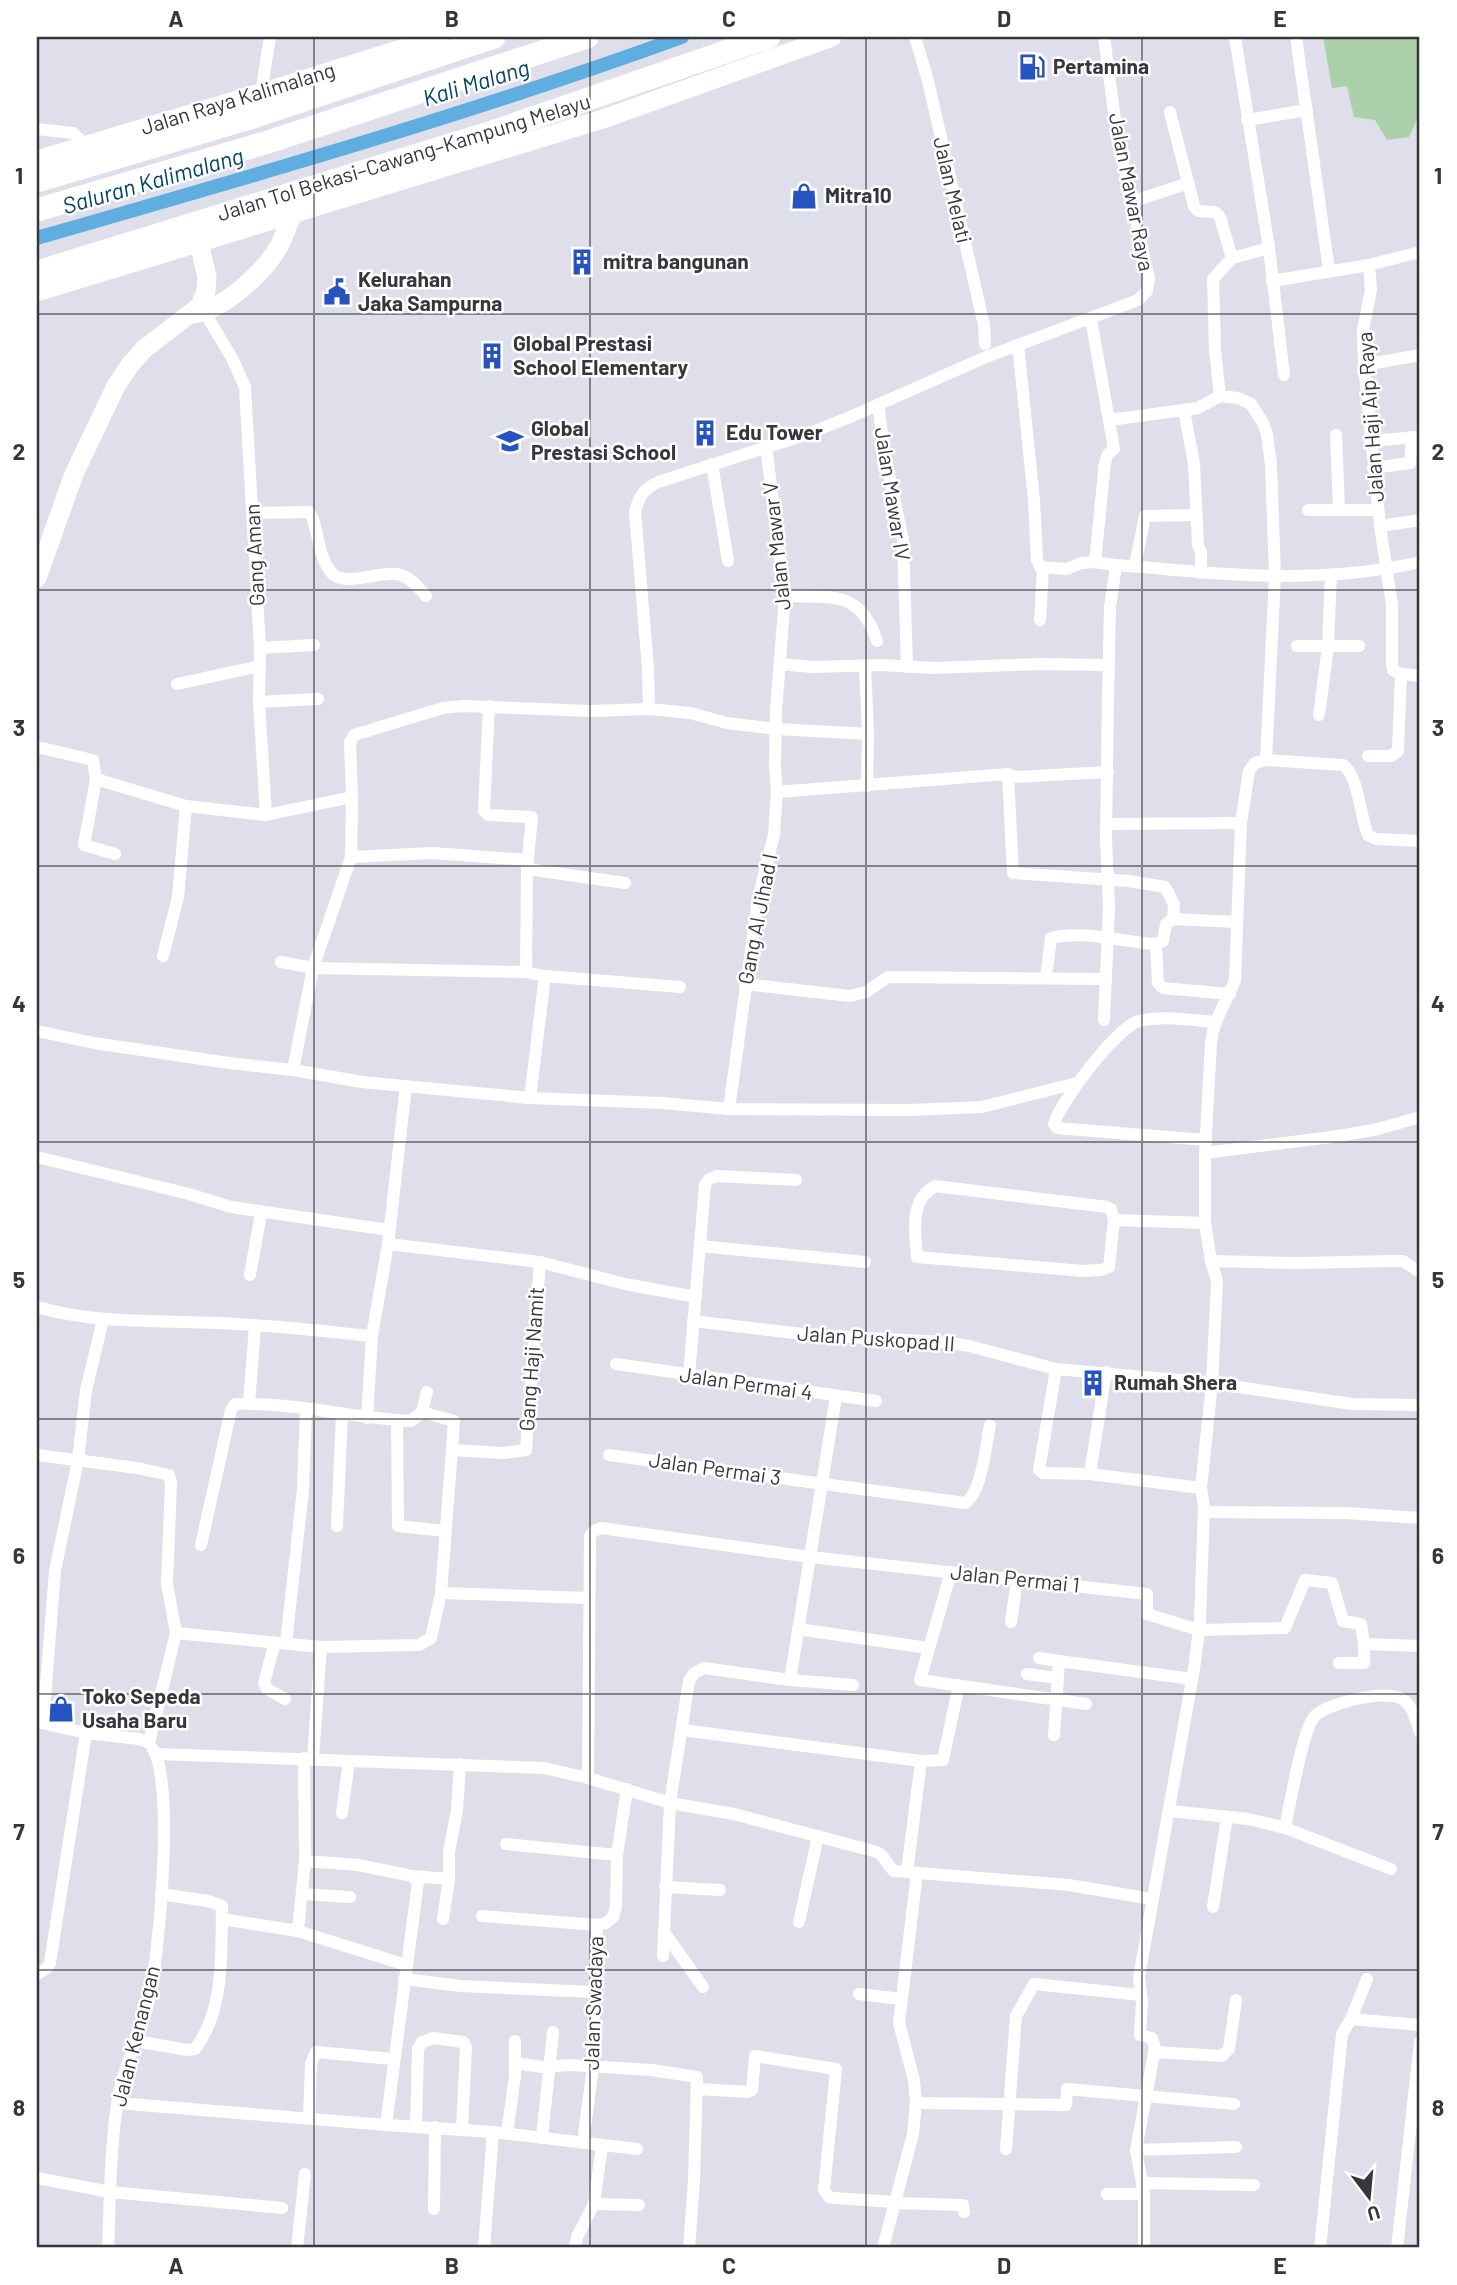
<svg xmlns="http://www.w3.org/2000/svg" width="1457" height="2285" viewBox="0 0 1457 2285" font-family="Barlow,sans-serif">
<rect width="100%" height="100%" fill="#dedfea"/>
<path fill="#aad1a9" d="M1323,37H1420V113L1409,137L1387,140L1375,120L1354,117L1347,86L1332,88Z"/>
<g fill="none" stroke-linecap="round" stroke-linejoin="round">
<path stroke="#60aedf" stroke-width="14" d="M37,238C253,176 470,114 682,37"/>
<g stroke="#fff" stroke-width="12">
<path d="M915,37L928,81L984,325L985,344"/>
<path d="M1235,37L1269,248L1284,375"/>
<path d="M1296,37L1329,270"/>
<path d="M261,93L270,37"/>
<path d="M1170,112L1194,206L1198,211L1215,212L1220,217L1232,258"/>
<path d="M1247,120L1307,110"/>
<path d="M37,129L73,133L86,145"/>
<path d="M1131,202L1189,183"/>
<path d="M1369,265L1371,290L1363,330L1364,365L1380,526L1392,605V665L1393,670L1401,674L1420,676"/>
<path d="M1272,281L1369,265L1420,252"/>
<path d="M201,306L232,358L245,387L260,648L259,702L266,815"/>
<path d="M1091,319L1114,449L1108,454L1105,462L1095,562"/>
<path d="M1018,345L1034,500L1037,560L1040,567L1067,569L1081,563L1095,562C1115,566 1134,566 1154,568C1242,577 1334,582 1420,562"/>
<path d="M1364,365L1420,355"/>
<path d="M1220,396L1215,350L1213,279L1232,258L1269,248"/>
<path d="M878,404L886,461L903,540L907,667"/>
<path d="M1184,410L1194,464L1198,545L1201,552V573"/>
<path d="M1110,418L1117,419L1198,408L1220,396L1238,398L1251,404L1263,423L1267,434L1271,465L1275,575L1266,760L1255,763L1249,771L1241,823L1235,980C1227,1002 1214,1018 1211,1042L1205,1153V1223L1211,1261L1217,1281L1212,1383L1201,1488L1204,1506L1200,1622L1194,1669L1139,1977L1142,2001L1140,2035L1152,2038L1155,2048L1136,2150L1144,2194V2248"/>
<path d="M1336,435L1339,510"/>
<path d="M1370,441L1418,437"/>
<path d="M712,464L728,561"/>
<path d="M1373,468L1410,463L1412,437"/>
<path d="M1308,510H1378"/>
<path d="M253,513L309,512L313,519C318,535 320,559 331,572C344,589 382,569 401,575C411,578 420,589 426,596"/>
<path d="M1380,526L1420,520"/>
<path d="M1135,566L1145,516L1196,515"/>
<path d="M785,596C831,598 860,589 877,641"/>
<path d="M1040,620L1043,568"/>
<path d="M1297,646H1359"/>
<path d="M260,648L314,645"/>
<path d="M780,664L813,667L881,665L934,668L1039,664L1109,665"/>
<path d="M865,665L868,734L867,786"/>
<path d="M177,684L260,666"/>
<path d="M259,702L318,699"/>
<path d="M489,706L484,811L488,815L532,817L527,869L526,972"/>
<path d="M649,709L648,669L635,512C639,496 643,490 658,482L805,435L850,417L986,357L1138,300L1147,291L1149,279L1117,135L1104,37"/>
<path d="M1319,715L1328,647L1331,575"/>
<path d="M37,747L93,760L96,779"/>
<path d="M1368,756H1391L1398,751L1401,674"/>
<path d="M1266,760L1343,765C1359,776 1360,817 1368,835L1376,839L1420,841"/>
<path d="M1008,774L1013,873L1129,881L1165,887L1174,904L1173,919"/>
<path d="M777,792L1008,774L1015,777L1108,772"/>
<path d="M1107,824L1241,823"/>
<path d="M115,854L84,845L96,779L186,806"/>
<path d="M351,857L432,853L528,860"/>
<path d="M527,869L625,883"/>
<path d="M163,956L178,897L186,806L266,815L352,797"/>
<path d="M281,962L313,968L526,972L545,976L680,987"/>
<path d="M1046,977L1051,938C1085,930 1122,942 1156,944"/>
<path d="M745,984L850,996L866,992L888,977L1106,979"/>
<path d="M1230,994L1163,988L1158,983L1156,944L1163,941L1166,924L1173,919L1237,922"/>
<path d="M1104,1020L1109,906L1106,839L1108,697L1110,607L1116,566"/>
<path d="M37,1031L94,1043L229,1063L293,1070L362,1082L530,1098L662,1103L729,1109L910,1110L982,1107L1077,1083"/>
<path d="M293,1070L313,968L351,857L352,797L350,742L354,735L443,708L463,706L591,711L649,709L690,713L727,723L776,729L868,734"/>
<path d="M530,1098L545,976"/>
<path d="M729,1109L758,899L774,835L777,792L775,765L776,711L785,596L766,446"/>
<path d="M1206,1140L1057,1128L1054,1124C1061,1101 1117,1027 1139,1021C1163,1015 1190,1020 1215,1022"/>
<path d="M1205,1153L1339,1136L1378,1129L1420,1117"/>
<path d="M37,1157L189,1194L231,1207L389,1230"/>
<path d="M1114,1220L1111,1209L1107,1207L935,1186C909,1200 915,1232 917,1257L1083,1271L1101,1270L1109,1267L1114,1220L1205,1223"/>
<path d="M388,1244L540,1262L625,1284L696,1297"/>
<path d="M700,1246L865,1262"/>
<path d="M1211,1261L1296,1263L1395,1261H1403L1420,1272"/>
<path d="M250,1275L261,1213"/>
<path d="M37,1307C96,1324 156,1320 218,1323C269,1325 321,1331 372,1336"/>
<path d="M693,1321L811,1335L945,1342L969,1346L1056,1369L1212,1383L1352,1404L1420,1405"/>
<path d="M616,1364L876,1401"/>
<path d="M1056,1369L1039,1470L1043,1473L1090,1474L1201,1488"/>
<path d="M689,1376L705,1185L709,1179L717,1176L796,1180"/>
<path d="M249,1403L255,1326"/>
<path d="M422,1412L454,1421L452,1450"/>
<path d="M367,1418L372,1336L388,1244L406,1086"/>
<path d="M397,1420L398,1526L445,1531"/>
<path d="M37,1455L137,1468L169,1475L171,1483L167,1584L176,1633"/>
<path d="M609,1455L965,1503C982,1493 986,1444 990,1425"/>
<path d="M1090,1474L1106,1372"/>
<path d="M1204,1512L1346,1513L1420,1518"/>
<path d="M337,1526L342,1414"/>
<path d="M201,1545L231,1410L235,1404C294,1402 352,1418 411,1421L422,1412L427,1392"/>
<path d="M951,1572L920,1680L1086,1704"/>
<path d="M441,1593L588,1598"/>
<path d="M1011,1622L1017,1580"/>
<path d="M798,1629L928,1648"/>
<path d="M275,1642L264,1683L267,1689L285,1699"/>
<path d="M286,1643L303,1489L306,1409"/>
<path d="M1039,1658L1059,1661"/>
<path d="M1339,1663H1364V1644"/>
<path d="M1027,1674L1058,1678"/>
<path d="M790,1680L836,1397"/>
<path d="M37,1722L86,1733L139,1739L149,1743"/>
<path d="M43,1723L55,1571L78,1460L86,1390L103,1320"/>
<path d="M682,1730L921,1761"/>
<path d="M1054,1735L1059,1661L1192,1679"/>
<path d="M149,1743L176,1633L321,1647L419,1645L431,1638L441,1593L452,1450L503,1453L526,1450L540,1262"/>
<path d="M156,1754L544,1768L588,1778L670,1803L734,1814L877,1852C884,1855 887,1865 894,1871L1069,1885L1152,1899"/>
<path d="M304,1758L305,1861L298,1931L406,1965"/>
<path d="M313,1758L321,1647"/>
<path d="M588,1778L590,1536L594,1531L601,1528L810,1557L1147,1594V1614L1199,1630L1285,1628L1305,1580L1332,1583L1343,1621L1361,1624L1364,1644L1420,1646"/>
<path d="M1170,1811L1249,1819L1285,1828L1391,1869"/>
<path d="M342,1813L349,1761"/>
<path d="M1285,1828C1290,1805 1302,1732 1314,1717C1326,1703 1386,1689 1402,1699C1413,1706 1416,1720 1420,1732"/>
<path d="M506,1844L617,1855"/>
<path d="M305,1861L358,1865L412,1876L418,1882L386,2125"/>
<path d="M907,1872L921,1761L943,1760L959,1685"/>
<path d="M412,1876L449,1879"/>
<path d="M665,1887L720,1890"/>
<path d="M302,1894L350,1897"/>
<path d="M1213,1907L1227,1817"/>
<path d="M482,1916L597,1925L606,1923L613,1917L616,1907L617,1855L627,1789"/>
<path d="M222,1919L298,1931"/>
<path d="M443,1919L449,1879V1852L457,1810L460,1764"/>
<path d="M799,1922L818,1836"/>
<path d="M664,1932L703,1987"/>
<path d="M663,1956L670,1803L689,1681L694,1673L704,1668L790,1680L853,1685"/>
<path d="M37,1974L47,1968L50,1963L86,1733"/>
<path d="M404,1979L461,1986L593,1992"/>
<path d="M859,1994L901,1999"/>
<path d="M1351,2019L1420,2025"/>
<path d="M136,2041L187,2050L195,2049C225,2010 221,1953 222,1906L208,1901L161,1894"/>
<path d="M1154,2052L1222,2056L1229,2049L1236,2000"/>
<path d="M515,2063L542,2067L570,2065L651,2070L697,2077L694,2181L689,2248"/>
<path d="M698,2089L748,2092L752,2090L755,2056L836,2069L824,2190L829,2197L834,2198L895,2202"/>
<path d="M117,2103L386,2125L493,2132L637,2149"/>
<path d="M916,2103L1066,2105L1067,2089L1234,2104"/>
<path d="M309,2118L311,2064L316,2052L393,2059"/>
<path d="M416,2126L418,2049L422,2042L434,2038L463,2042L466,2047L462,2129"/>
<path d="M507,2133L515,2076V2041"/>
<path d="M542,2138L553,2032"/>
<path d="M583,2143L592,2074L597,1925"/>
<path d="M1006,2149L1016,2016L1034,1984L1141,1995"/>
<path d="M1136,2150L1236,2147"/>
<path d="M37,2178L110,2192L282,2208"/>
<path d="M1142,2183L1254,2185"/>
<path d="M1107,2194H1144"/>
<path d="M894,2203L963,2205L964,2212"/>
<path d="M594,2204L639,2205"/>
<path d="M434,2209L435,2127"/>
<path d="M108,2248C110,2201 110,2152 117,2105C121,2072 138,2040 147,2008C159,1965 175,1784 153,1749"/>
<path d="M297,2248L305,2174"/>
<path d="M484,2248L493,2132"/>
<path d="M575,2248L577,2237L594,2204L602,2146"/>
<path d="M883,2248L913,2134L916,2103L914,2080L899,2023L917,1873"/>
<path d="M1320,2248L1342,2034L1351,2019L1367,1979"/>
<path d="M1397,2248L1420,2042"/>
</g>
<g stroke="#fff" stroke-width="19">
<path d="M37,160L261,93L439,37"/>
<path d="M37,292L603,119L832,37"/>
<path d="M193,314C223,310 264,273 279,246C284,236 288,225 292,215"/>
<path d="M37,578L74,474L116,386L130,365L144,349L200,306L206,291L207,277L199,243"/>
</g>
<g stroke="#fff" stroke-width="23">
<path d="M37,181L250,118L494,37"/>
<path d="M37,210L271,141L587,37"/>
<path d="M37,272L492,132L769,37"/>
</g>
</g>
<path fill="none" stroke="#37373b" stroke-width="2" stroke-opacity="0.55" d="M314,37V2248M590,37V2248M866,37V2248M1142,37V2248M37,314H1420M37,590H1420M37,866H1420M37,1142H1420M37,1419H1420M37,1694H1420M37,1970H1420"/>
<defs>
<g id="fuel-bare" transform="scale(2.1)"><path d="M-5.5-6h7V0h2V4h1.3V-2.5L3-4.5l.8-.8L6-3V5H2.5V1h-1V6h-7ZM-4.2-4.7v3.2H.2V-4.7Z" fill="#2753c1" stroke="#fff" stroke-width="2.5" paint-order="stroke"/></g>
<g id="shop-bare" transform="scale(2.1)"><path d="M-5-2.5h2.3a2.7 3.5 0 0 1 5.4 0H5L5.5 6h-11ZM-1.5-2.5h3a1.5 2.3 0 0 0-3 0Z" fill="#2753c1" stroke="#fff" stroke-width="2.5" paint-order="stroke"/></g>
<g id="building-bare" transform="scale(2.1)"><path d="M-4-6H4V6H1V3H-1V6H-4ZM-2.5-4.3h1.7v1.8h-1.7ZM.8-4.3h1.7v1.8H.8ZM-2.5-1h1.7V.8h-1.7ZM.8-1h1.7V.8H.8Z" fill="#2753c1" stroke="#fff" stroke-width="2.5" paint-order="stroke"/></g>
<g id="civic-bare" transform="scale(2.1)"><path d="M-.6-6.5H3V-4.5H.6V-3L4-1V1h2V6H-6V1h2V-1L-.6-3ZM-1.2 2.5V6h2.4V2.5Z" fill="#2753c1" stroke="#fff" stroke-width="2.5" paint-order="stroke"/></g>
<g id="school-bare" transform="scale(2.1)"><path d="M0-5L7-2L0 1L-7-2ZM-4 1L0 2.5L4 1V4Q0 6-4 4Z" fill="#2753c1" stroke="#fff" stroke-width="2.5" paint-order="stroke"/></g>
</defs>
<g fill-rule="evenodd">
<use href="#fuel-bare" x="1032" y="67"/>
<use href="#shop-bare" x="804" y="196"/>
<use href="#building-bare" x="582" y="262"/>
<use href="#civic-bare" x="337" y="292"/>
<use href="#building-bare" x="492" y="356"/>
<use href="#building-bare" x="705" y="433"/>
<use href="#school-bare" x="510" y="441"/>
<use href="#building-bare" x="1093" y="1383"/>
<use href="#shop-bare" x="61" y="1709"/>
</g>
<g text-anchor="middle" stroke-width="5" stroke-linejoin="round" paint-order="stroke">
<g font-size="21" font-weight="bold" fill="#37373b" stroke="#fff" text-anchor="start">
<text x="1053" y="74">Pertamina</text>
<text x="825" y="203">Mitra10</text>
<text x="603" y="269">mitra bangunan</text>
<text x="358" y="287">Kelurahan<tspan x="358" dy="24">Jaka Sampurna</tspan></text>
<text x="513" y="351">Global Prestasi<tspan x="513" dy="24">School Elementary</tspan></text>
<text x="531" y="436">Global<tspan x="531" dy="24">Prestasi School</tspan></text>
<text x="726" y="440">Edu Tower</text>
<text x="1114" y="1390">Rumah Shera</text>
<text x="82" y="1704">Toko Sepeda<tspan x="82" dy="24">Usaha Baru</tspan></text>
</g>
<g font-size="21" fill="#37373b" stroke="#fff">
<text transform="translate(238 99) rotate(-17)" y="7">Jalan Raya Kalimalang</text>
<text transform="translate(404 158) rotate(-17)" y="7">Jalan Tol Bekasi–Cawang–Kampung Melayu</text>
<text transform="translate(952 190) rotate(77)" y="7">Jalan Melati</text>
<text transform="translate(1131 192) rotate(79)" y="7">Jalan Mawar Raya</text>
<text transform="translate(1371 417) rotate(-94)" y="7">Jalan Haji Aip Raya</text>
<text transform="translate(892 494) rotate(81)" y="7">Jalan Mawar IV</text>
<text transform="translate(777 546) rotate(-96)" y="7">Jalan Mawar V</text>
<text transform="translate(255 555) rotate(-93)" y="7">Gang Aman</text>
<text transform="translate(758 919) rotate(-79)" y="7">Gang Al Jihad I</text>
<text transform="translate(876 1339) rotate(4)" y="7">Jalan Puskopad II</text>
<text transform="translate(532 1359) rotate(-86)" y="7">Gang Haji Namit</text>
<text transform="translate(746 1384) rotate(8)" y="7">Jalan Permai 4</text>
<text transform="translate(715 1469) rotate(8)" y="7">Jalan Permai 3</text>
<text transform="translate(1015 1579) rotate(6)" y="7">Jalan Permai 1</text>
<text transform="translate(594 2003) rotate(-88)" y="7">Jalan Swadaya</text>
<text transform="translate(136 2036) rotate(-76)" y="7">Jalan Kenangan</text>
</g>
<g font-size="23" font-style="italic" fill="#024465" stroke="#fff">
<text transform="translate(476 83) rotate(-17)" y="8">Kali Malang</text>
<text transform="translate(153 181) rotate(-16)" y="8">Saluran Kalimalang</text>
</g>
</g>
<rect width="1457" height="2285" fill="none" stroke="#ffffff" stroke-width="77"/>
<g transform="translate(1369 2197) rotate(164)" stroke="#ffffff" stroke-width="5" paint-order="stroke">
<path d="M0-5L12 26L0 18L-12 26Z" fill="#37373b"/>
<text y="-10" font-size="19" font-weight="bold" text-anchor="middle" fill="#37373b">U</text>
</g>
<rect x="38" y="38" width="1380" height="2208" fill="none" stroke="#37373b" stroke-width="2.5"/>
<g font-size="23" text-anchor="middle" font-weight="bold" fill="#37373b">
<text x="176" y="27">A</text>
<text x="452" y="27">B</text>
<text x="729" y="27">C</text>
<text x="1004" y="27">D</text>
<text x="1280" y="27">E</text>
<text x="19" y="184">1</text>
<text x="1438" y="184">1</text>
<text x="19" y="460">2</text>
<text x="1438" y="460">2</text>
<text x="19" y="736">3</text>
<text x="1438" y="736">3</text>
<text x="19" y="1012">4</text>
<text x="1438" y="1012">4</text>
<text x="19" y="1288">5</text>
<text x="1438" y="1288">5</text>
<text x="19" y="1564">6</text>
<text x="1438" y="1564">6</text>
<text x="19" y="1840">7</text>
<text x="1438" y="1840">7</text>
<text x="19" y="2116">8</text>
<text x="1438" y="2116">8</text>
<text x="176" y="2274">A</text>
<text x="452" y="2274">B</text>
<text x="729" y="2274">C</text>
<text x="1004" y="2274">D</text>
<text x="1280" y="2274">E</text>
</g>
</svg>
